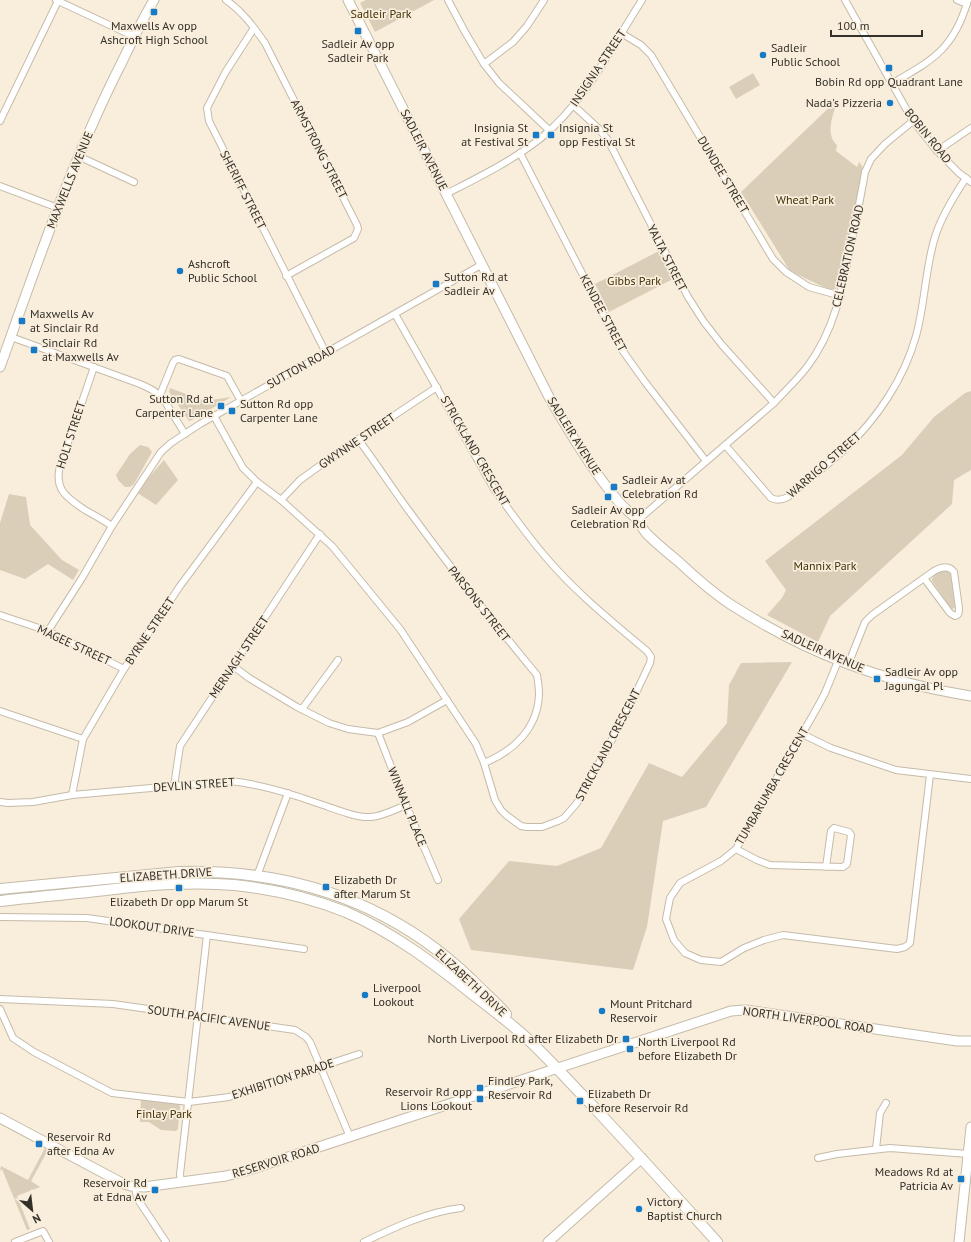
<svg xmlns="http://www.w3.org/2000/svg" width="971" height="1242" viewBox="0 0 971 1242" font-family="'PT Sans',sans-serif">
<rect width="100%" height="100%" fill="#f9eedc"/>
<g fill="#daceb9">
<path d="M366,0H434L375,32L360,3Z"/>
<path d="M753,73L760,85L736,99L729,87Z"/>
<path d="M838,99C834,113 824,133 837,145L836,151L857,167L859,162L862,166L863,169L838,286L836,289L830,290L790,271L741,192Z"/>
<path d="M659,251L673,279L609,312L595,284Z"/>
<path d="M170,388L205,401L231,397L192,420L189,421L169,392Z"/>
<path d="M971,391V470L954,480L952,504L830,616L818,642L767,615L782,598L786,590L765,561L902,455L934,417L965,393Z"/>
<path d="M140,445L148,447L152,452L134,484L130,487H125L118,480L116,475L130,454Z"/>
<path d="M164,460L178,480L156,505L136,492Z"/>
<path d="M9,494L26,497L30,525L62,560L79,570L73,580L48,564L25,579L0,570V523Z"/>
<path d="M942,570L948,571L952,575L956,606L953,609L951,608L932,581C932,575 937,573 942,570Z"/>
<path d="M792,662L706,807L663,821L647,927L633,970L471,950L459,919L509,861L557,866L601,848L649,763L682,777L727,723L729,685L741,663Z"/>
<path d="M141,1097L179,1104L180,1107L178,1129L176,1131L161,1130L149,1122H140Z"/>
<path d="M45,1148L48,1150L31,1181L40,1187L17,1196L30,1229L27,1230L2,1169L0,1171L1,1166L28,1180Z"/>
</g>
<g fill="none" stroke-linecap="round" stroke-linejoin="round">
<g stroke="#c5bba9" stroke-width="8">
<g id="street">
<path d="M56,0L135,37"/>
<path d="M226,0C243,12 253,26 265,43L357,225L358,229L354,238L286,276"/>
<path d="M448,0L465,32L484,64L499,83L549,130"/>
<path d="M845,0L913,121L937,151L959,173L971,182"/>
<path d="M957,0L967,4"/>
<path d="M254,28L225,73L207,108L209,121L326,353"/>
<path d="M621,33L641,45L651,55L773,259L786,272L809,287L841,296"/>
<path d="M484,64L513,42L527,26L544,0"/>
<path d="M891,84C933,60 954,49 968,0"/>
<path d="M573,105L598,128L608,140L688,297L704,322L722,345L774,403"/>
<path d="M0,121L58,1"/>
<path d="M937,151L971,128"/>
<path d="M520,153L620,347L645,382L706,461"/>
<path d="M78,156L134,182"/>
<path d="M0,186L58,208"/>
<path d="M446,194C479,177 512,161 541,138C586,101 611,48 642,0"/>
<path d="M11,337L140,384C149,388 158,392 164,400L185,434"/>
<path d="M94,367L60,466C54,490 67,498 85,510C94,515 103,520 112,526"/>
<path d="M160,395L173,363L175,360L179,359L227,376L241,401"/>
<path d="M214,416L243,468L257,482L281,500L332,546L400,629L476,744L484,763L495,800L501,810L506,815L521,826L527,827H542L558,821L564,818L577,803L625,716L650,663L651,657L647,651C611,621 574,591 544,555C526,534 510,511 494,489L395,314"/>
<path d="M358,439C376,463 392,488 409,511C450,567 493,622 537,675C538,681 539,688 539,694C538,728 514,751 484,763"/>
<path d="M725,445L771,498C777,501 782,500 788,497C807,481 826,466 844,450C877,419 904,379 916,336C925,304 925,269 935,237C941,217 954,196 966,178"/>
<path d="M281,500L300,480L336,454L437,387"/>
<path d="M638,520L774,403C785,391 797,380 807,367C834,332 843,287 851,244C856,220 861,196 865,172L871,159L885,144L913,121"/>
<path d="M0,615L48,631L124,669"/>
<path d="M48,631L82,578L112,526L161,452L171,443L200,424L481,265"/>
<path d="M838,661L825,693L817,708L736,849L721,861L680,883L670,898L666,919L674,940L685,953L701,960L721,962L744,948L764,940L783,935L897,949L905,947L910,943L930,775"/>
<path d="M848,665L865,622L872,615L934,571C941,567 949,565 954,572L959,608C959,612 959,615 955,616L950,613L924,578"/>
<path d="M233,666L249,678L297,707L329,723L348,729L378,733L408,722L447,700"/>
<path d="M302,709L338,660"/>
<path d="M0,711L83,739"/>
<path d="M378,733L406,805L438,880"/>
<path d="M802,734L831,748L896,770L971,779"/>
<path d="M174,786L180,746L320,534"/>
<path d="M72,795L83,739L124,669L180,586L257,482"/>
<path d="M0,802L8,803L33,802L72,795L230,781C260,784 289,793 317,803C333,808 355,818 371,817C383,816 394,810 406,805"/>
<path d="M736,849L757,860L770,865L843,867L847,864L851,835L849,832L834,828L831,831L826,867"/>
<path d="M257,876L288,793"/>
<path d="M0,917L87,918L304,949"/>
<path d="M0,999L113,1004L295,1030L306,1037L310,1042L350,1137"/>
<path d="M0,1009L13,1038L34,1052L112,1093L189,1102L229,1097L359,1054"/>
<path d="M876,1149L880,1113L886,1103"/>
<path d="M818,1158L837,1154L890,1148L968,1154"/>
<path d="M181,1183L180,1174L207,935"/>
<path d="M135,1187L137,1198L166,1242"/>
<path d="M15,1242L43,1231L49,1242"/>
<path d="M364,1242C395,1227 427,1212 461,1208"/>
</g>
</g>
<g stroke="#c5bba9" stroke-width="11">
<g id="secondary">
<path d="M348,0L549,397C568,430 587,462 610,491C615,497 620,504 626,509C628,512 632,514 635,517C640,522 642,529 647,534C657,544 668,553 679,562C695,577 712,592 730,604C806,653 882,682 971,696"/>
<path d="M0,367C37,264 72,160 122,62C132,41 142,20 154,0"/>
<path d="M0,1118L124,1184L131,1186L144,1187L226,1176L249,1170L731,1011L746,1010L957,1041H971"/>
<path d="M548,1242L642,1158"/>
<path d="M959,1242L971,1127"/>
</g>
</g>
<g stroke="#c5bba9" stroke-width="12">
<g id="primary">
<path d="M0,889L179,872C291,869 391,902 472,980C483,992 496,1002 506,1014"/>
<path d="M0,901C35,897 71,894 106,890C149,885 192,881 234,885C272,889 311,898 346,912C392,932 432,962 471,993C488,1006 505,1019 521,1033C546,1055 567,1080 590,1103C633,1149 675,1195 717,1242"/>
</g>
</g>
<use href="#street" stroke="#fff" stroke-width="6"/>
<use href="#secondary" stroke="#fff" stroke-width="9"/>
<use href="#primary" stroke="#fff" stroke-width="10"/>
</g>
<g fill="#167ac6" stroke="#f9eedc" stroke-width="1.5">
<rect x="150" y="8" width="8" height="8" rx="2"/>
<rect x="354" y="27" width="8" height="8" rx="2"/>
<circle cx="763" cy="55" r="4"/>
<rect x="885" y="64" width="8" height="8" rx="2"/>
<circle cx="890" cy="103" r="4"/>
<rect x="532" y="131" width="8" height="8" rx="2"/>
<rect x="547" y="131" width="8" height="8" rx="2"/>
<circle cx="180" cy="271" r="4"/>
<rect x="432" y="280" width="8" height="8" rx="2"/>
<rect x="18" y="317" width="8" height="8" rx="2"/>
<rect x="30" y="346" width="8" height="8" rx="2"/>
<rect x="217" y="402" width="8" height="8" rx="2"/>
<rect x="228" y="407" width="8" height="8" rx="2"/>
<rect x="610" y="483" width="8" height="8" rx="2"/>
<rect x="604" y="493" width="8" height="8" rx="2"/>
<rect x="873" y="675" width="8" height="8" rx="2"/>
<rect x="322" y="883" width="8" height="8" rx="2"/>
<rect x="175" y="884" width="8" height="8" rx="2"/>
<circle cx="365" cy="995" r="4"/>
<circle cx="602" cy="1011" r="4"/>
<rect x="622" y="1035" width="8" height="8" rx="2"/>
<rect x="626" y="1045" width="8" height="8" rx="2"/>
<rect x="476" y="1084" width="8" height="8" rx="2"/>
<rect x="476" y="1095" width="8" height="8" rx="2"/>
<rect x="576" y="1097" width="8" height="8" rx="2"/>
<rect x="35" y="1140" width="8" height="8" rx="2"/>
<rect x="957" y="1175" width="8" height="8" rx="2"/>
<rect x="151" y="1186" width="8" height="8" rx="2"/>
<circle cx="639" cy="1209" r="4"/>
</g>
<g text-anchor="middle" stroke-width="3.5" stroke-linejoin="round" paint-order="stroke">
<g font-size="12" fill="#422f06" stroke="#f9eedc">
<text x="381" y="18">Sadleir Park</text>
<text x="805" y="204">Wheat Park</text>
<text x="634" y="285">Gibbs Park</text>
<text x="825" y="570">Mannix Park</text>
<text x="164" y="1118">Finlay Park</text>
</g>
<g font-size="12" fill="#332f29" stroke="#f9eedc" text-anchor="start">
<text x="154" y="30" text-anchor="middle">Maxwells Av opp<tspan x="154" dy="14">Ashcroft High School</tspan></text>
<text x="358" y="48" text-anchor="middle">Sadleir Av opp<tspan x="358" dy="14">Sadleir Park</tspan></text>
<text x="771" y="52">Sadleir<tspan x="771" dy="14">Public School</tspan></text>
<text x="889" y="86" text-anchor="middle">Bobin Rd opp Quadrant Lane</text>
<text x="882" y="107" text-anchor="end">Nada's Pizzeria</text>
<text x="528" y="132" text-anchor="end">Insignia St<tspan x="528" dy="14">at Festival St</tspan></text>
<text x="559" y="132">Insignia St<tspan x="559" dy="14">opp Festival St</tspan></text>
<text x="188" y="268">Ashcroft<tspan x="188" dy="14">Public School</tspan></text>
<text x="444" y="281">Sutton Rd at<tspan x="444" dy="14">Sadleir Av</tspan></text>
<text x="30" y="318">Maxwells Av<tspan x="30" dy="14">at Sinclair Rd</tspan></text>
<text x="42" y="347">Sinclair Rd<tspan x="42" dy="14">at Maxwells Av</tspan></text>
<text x="213" y="403" text-anchor="end">Sutton Rd at<tspan x="213" dy="14">Carpenter Lane</tspan></text>
<text x="240" y="408">Sutton Rd opp<tspan x="240" dy="14">Carpenter Lane</tspan></text>
<text x="622" y="484">Sadleir Av at<tspan x="622" dy="14">Celebration Rd</tspan></text>
<text x="608" y="514" text-anchor="middle">Sadleir Av opp<tspan x="608" dy="14">Celebration Rd</tspan></text>
<text x="885" y="676">Sadleir Av opp<tspan x="885" dy="14">Jagungal Pl</tspan></text>
<text x="334" y="884">Elizabeth Dr<tspan x="334" dy="14">after Marum St</tspan></text>
<text x="179" y="906" text-anchor="middle">Elizabeth Dr opp Marum St</text>
<text x="373" y="992">Liverpool<tspan x="373" dy="14">Lookout</tspan></text>
<text x="610" y="1008">Mount Pritchard<tspan x="610" dy="14">Reservoir</tspan></text>
<text x="618" y="1043" text-anchor="end">North Liverpool Rd after Elizabeth Dr</text>
<text x="638" y="1046">North Liverpool Rd<tspan x="638" dy="14">before Elizabeth Dr</tspan></text>
<text x="488" y="1085">Findley Park,<tspan x="488" dy="14">Reservoir Rd</tspan></text>
<text x="472" y="1096" text-anchor="end">Reservoir Rd opp<tspan x="472" dy="14">Lions Lookout</tspan></text>
<text x="588" y="1098">Elizabeth Dr<tspan x="588" dy="14">before Reservoir Rd</tspan></text>
<text x="47" y="1141">Reservoir Rd<tspan x="47" dy="14">after Edna Av</tspan></text>
<text x="953" y="1176" text-anchor="end">Meadows Rd at<tspan x="953" dy="14">Patricia Av</tspan></text>
<text x="147" y="1187" text-anchor="end">Reservoir Rd<tspan x="147" dy="14">at Edna Av</tspan></text>
<text x="647" y="1206">Victory<tspan x="647" dy="14">Baptist Church</tspan></text>
</g>
<g font-size="12" fill="#332f29" stroke="#f9eedc">
<text transform="translate(598 68) rotate(-56)" y="4">INSIGNIA STREET</text>
<text transform="translate(928 136) rotate(51)" y="4">BOBIN ROAD</text>
<text transform="translate(319 149) rotate(63)" y="4">ARMSTRONG STREET</text>
<text transform="translate(424 150) rotate(63)" y="4">SADLEIR AVENUE</text>
<text transform="translate(723 175) rotate(59)" y="4">DUNDEE STREET</text>
<text transform="translate(70 180) rotate(-68)" y="4">MAXWELLS AVENUE</text>
<text transform="translate(243 190) rotate(63)" y="4">SHERIFF STREET</text>
<text transform="translate(848 256) rotate(-77)" y="4">CELEBRATION ROAD</text>
<text transform="translate(667 258) rotate(63)" y="4">YALTA STREET</text>
<text transform="translate(603 313) rotate(62)" y="4">KENDEE STREET</text>
<text transform="translate(301 367) rotate(-29)" y="4">SUTTON ROAD</text>
<text transform="translate(71 435) rotate(-72)" y="4">HOLT STREET</text>
<text transform="translate(574 436) rotate(58)" y="4">SADLEIR AVENUE</text>
<text transform="translate(357 441) rotate(-34)" y="4">GWYNNE STREET</text>
<text transform="translate(475 451) rotate(60)" y="4">STRICKLAND CRESCENT</text>
<text transform="translate(824 465) rotate(-41)" y="4">WARRIGO STREET</text>
<text transform="translate(479 604) rotate(52)" y="4">PARSONS STREET</text>
<text transform="translate(150 631) rotate(-56)" y="4">BYRNE STREET</text>
<text transform="translate(74 645) rotate(25)" y="4">MAGEE STREET</text>
<text transform="translate(823 651) rotate(24)" y="4">SADLEIR AVENUE</text>
<text transform="translate(239 657) rotate(-56)" y="4">MERNAGH STREET</text>
<text transform="translate(608 745) rotate(-62)" y="4">STRICKLAND CRESCENT</text>
<text transform="translate(194 785) rotate(-4)" y="4">DEVLIN STREET</text>
<text transform="translate(772 786) rotate(-60)" y="4">TUMBARUMBA CRESCENT</text>
<text transform="translate(407 807) rotate(68)" y="4">WINNALL PLACE</text>
<text transform="translate(166 875) rotate(-4)" y="4">ELIZABETH DRIVE</text>
<text transform="translate(152 927) rotate(8)" y="4">LOOKOUT DRIVE</text>
<text transform="translate(471 983) rotate(43)" y="4">ELIZABETH DRIVE</text>
<text transform="translate(209 1018) rotate(8)" y="4">SOUTH PACIFIC AVENUE</text>
<text transform="translate(808 1020) rotate(8)" y="4">NORTH LIVERPOOL ROAD</text>
<text transform="translate(283 1079) rotate(-18)" y="4">EXHIBITION PARADE</text>
<text transform="translate(276 1161) rotate(-17)" y="4">RESERVOIR ROAD</text>
</g>
</g>
<g transform="translate(32 1210) rotate(152)" stroke="#f9eedc" stroke-width="3" paint-order="stroke">
<path d="M0-3L7 15L0 10L-7 15Z" fill="#332f29"/>
<text y="-6" font-size="11" font-weight="bold" text-anchor="middle" fill="#332f29">N</text>
</g>
<path d="M831 30v6h91v-6" fill="none" stroke="#332f29" stroke-width="2"/>
<text x="837" y="30" font-size="12" fill="#332f29" stroke="#f9eedc" stroke-width="3" paint-order="stroke">100 m</text>
</svg>
